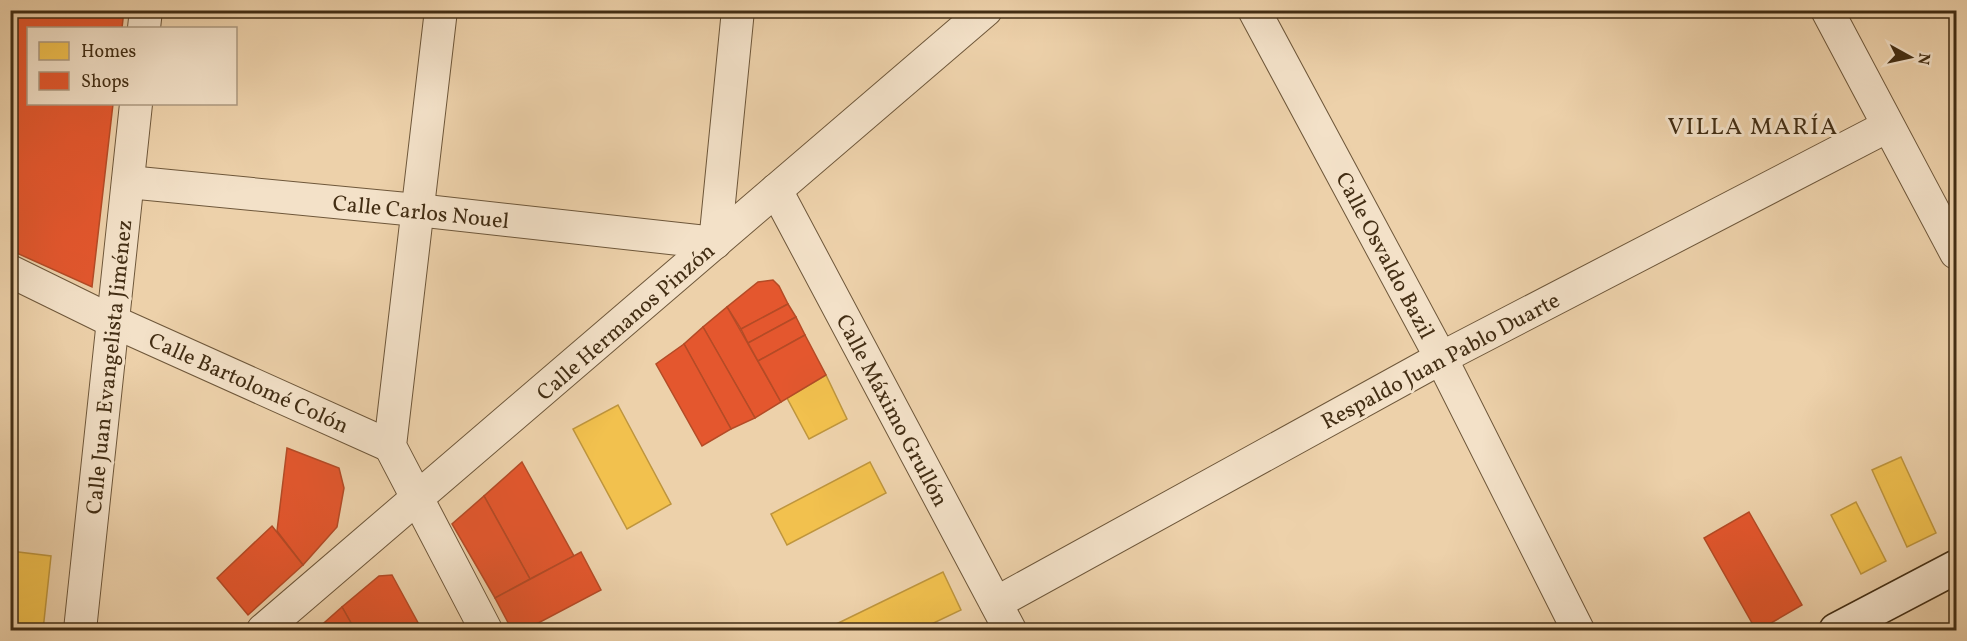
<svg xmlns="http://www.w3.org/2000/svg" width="1967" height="641" viewBox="0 0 1967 641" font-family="Vollkorn,serif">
<rect width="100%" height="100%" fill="#edd1aa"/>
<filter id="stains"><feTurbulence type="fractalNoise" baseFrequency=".00333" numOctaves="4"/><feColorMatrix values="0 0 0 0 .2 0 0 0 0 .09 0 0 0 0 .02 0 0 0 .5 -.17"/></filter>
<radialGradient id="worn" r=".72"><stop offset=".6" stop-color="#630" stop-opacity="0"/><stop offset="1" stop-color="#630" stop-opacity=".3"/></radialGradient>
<g fill="#f2c14e" stroke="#be953d" stroke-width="1.5">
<path d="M826,375L847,419L809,439L787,398Z"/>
<path d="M618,405L671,504L627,529L573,429Z"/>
<path d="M1901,457L1936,533L1907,547L1872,470Z"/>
<path d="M870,462L886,493L787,545L771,514Z"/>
<path d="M1856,502L1886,561L1861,574L1831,515Z"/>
<path d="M10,551L51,556L43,630H10Z"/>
<path d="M943,572L961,610L919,630H824Z"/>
</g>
<g fill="#e4572e" stroke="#b44b26" stroke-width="1.5">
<path d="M10,10H124L122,28H28V104H113L92,287L10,250Z"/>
<path d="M773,280L779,286L788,304L741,329L727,307L758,282Z"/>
<path d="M788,304L796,317L748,343L741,329Z"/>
<path d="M727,307L781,402L755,418L703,327Z"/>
<path d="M796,317L805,335L758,361L748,343Z"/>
<path d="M703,327L755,418L731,429L684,344Z"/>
<path d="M805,335L826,375L781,402L758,361Z"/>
<path d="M684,344L731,429L702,446L656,364Z"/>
<path d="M287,448L339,468L344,488L337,527L303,565L277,531Z"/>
<path d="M522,462L574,556L530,579L484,496Z"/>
<path d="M484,496L530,579L495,598L452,524Z"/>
<path d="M1749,512L1802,605L1759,630H1756L1704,538Z"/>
<path d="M272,526L303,565L248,615L217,578Z"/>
<path d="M581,552L601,590L525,630H512L495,598Z"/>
<path d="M392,575L422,630H355L342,607L379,576Z"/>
<path d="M342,607L355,630H316Z"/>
<path d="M1956,622V630H1946L1945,628Z"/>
</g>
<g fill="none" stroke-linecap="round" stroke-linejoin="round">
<g stroke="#6e573a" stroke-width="34">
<g id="minor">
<path d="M441,10L390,446L486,630"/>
<path d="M1254,10L1441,358L1578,630"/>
<path d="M1827,10L1956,253"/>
<path d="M144,28L146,10"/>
<path d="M128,182L417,210L715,243L738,10"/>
<path d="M776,190L1010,630"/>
<path d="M10,271L112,321L390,446"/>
<path d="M996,603L1441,358L1888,126"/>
<path d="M80,630L136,104"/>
<path d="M263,630L986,10"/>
</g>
</g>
<g stroke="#432e14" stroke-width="36">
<path id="secondary" d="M1836,630L1956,567"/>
</g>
<use href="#minor" stroke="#f3e1c8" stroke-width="32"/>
<use href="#secondary" stroke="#f3e1c8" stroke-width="33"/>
</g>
<g text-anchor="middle" stroke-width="6" stroke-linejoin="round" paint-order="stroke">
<g font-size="22" fill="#432e14" stroke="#f3e1c8">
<text transform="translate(421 211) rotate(6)" y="8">Calle Carlos Nouel</text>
<text transform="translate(1386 255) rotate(62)" y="8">Calle Osvaldo Bazil</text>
<text transform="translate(625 321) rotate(-41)" y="8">Calle Hermanos Pinzón</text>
<text transform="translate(1440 360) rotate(-28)" y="8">Respaldo Juan Pablo Duarte</text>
<text transform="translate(108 367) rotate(-84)" y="8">Calle Juan Evangelista Jiménez</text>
<text transform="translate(249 382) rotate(24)" y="8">Calle Bartolomé Colón</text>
<text transform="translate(893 410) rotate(62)" y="8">Calle Máximo Grullón</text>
</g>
<g font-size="24" letter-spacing="1.5" fill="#432e14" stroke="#f3e1c8">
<text x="1753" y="134">VILLA MARÍA</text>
</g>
</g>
<rect width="1967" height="641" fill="none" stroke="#edd1aa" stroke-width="36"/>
<rect x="12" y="12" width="1943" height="617" fill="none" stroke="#432e14" stroke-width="3"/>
<rect x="18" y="18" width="1931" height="605" fill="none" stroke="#432e14" stroke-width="1.5"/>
<rect x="27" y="27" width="210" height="78" fill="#f3e1c8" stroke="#ad9980" stroke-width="1.5"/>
<rect x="39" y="42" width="30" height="18" fill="#f2c14e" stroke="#ad9980" stroke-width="1.5"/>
<text x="81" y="57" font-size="18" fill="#432e14">Homes</text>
<rect x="39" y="72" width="30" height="18" fill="#e4572e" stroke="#ad9980" stroke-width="1.5"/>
<text x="81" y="87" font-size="18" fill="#432e14">Shops</text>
<g transform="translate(1910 57) rotate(98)" stroke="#f3e1c8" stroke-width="4.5" paint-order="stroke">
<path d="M0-4.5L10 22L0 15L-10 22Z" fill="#432e14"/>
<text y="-9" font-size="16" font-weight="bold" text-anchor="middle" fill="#432e14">N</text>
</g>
<rect width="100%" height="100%" filter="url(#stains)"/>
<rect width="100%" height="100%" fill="url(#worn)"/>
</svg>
